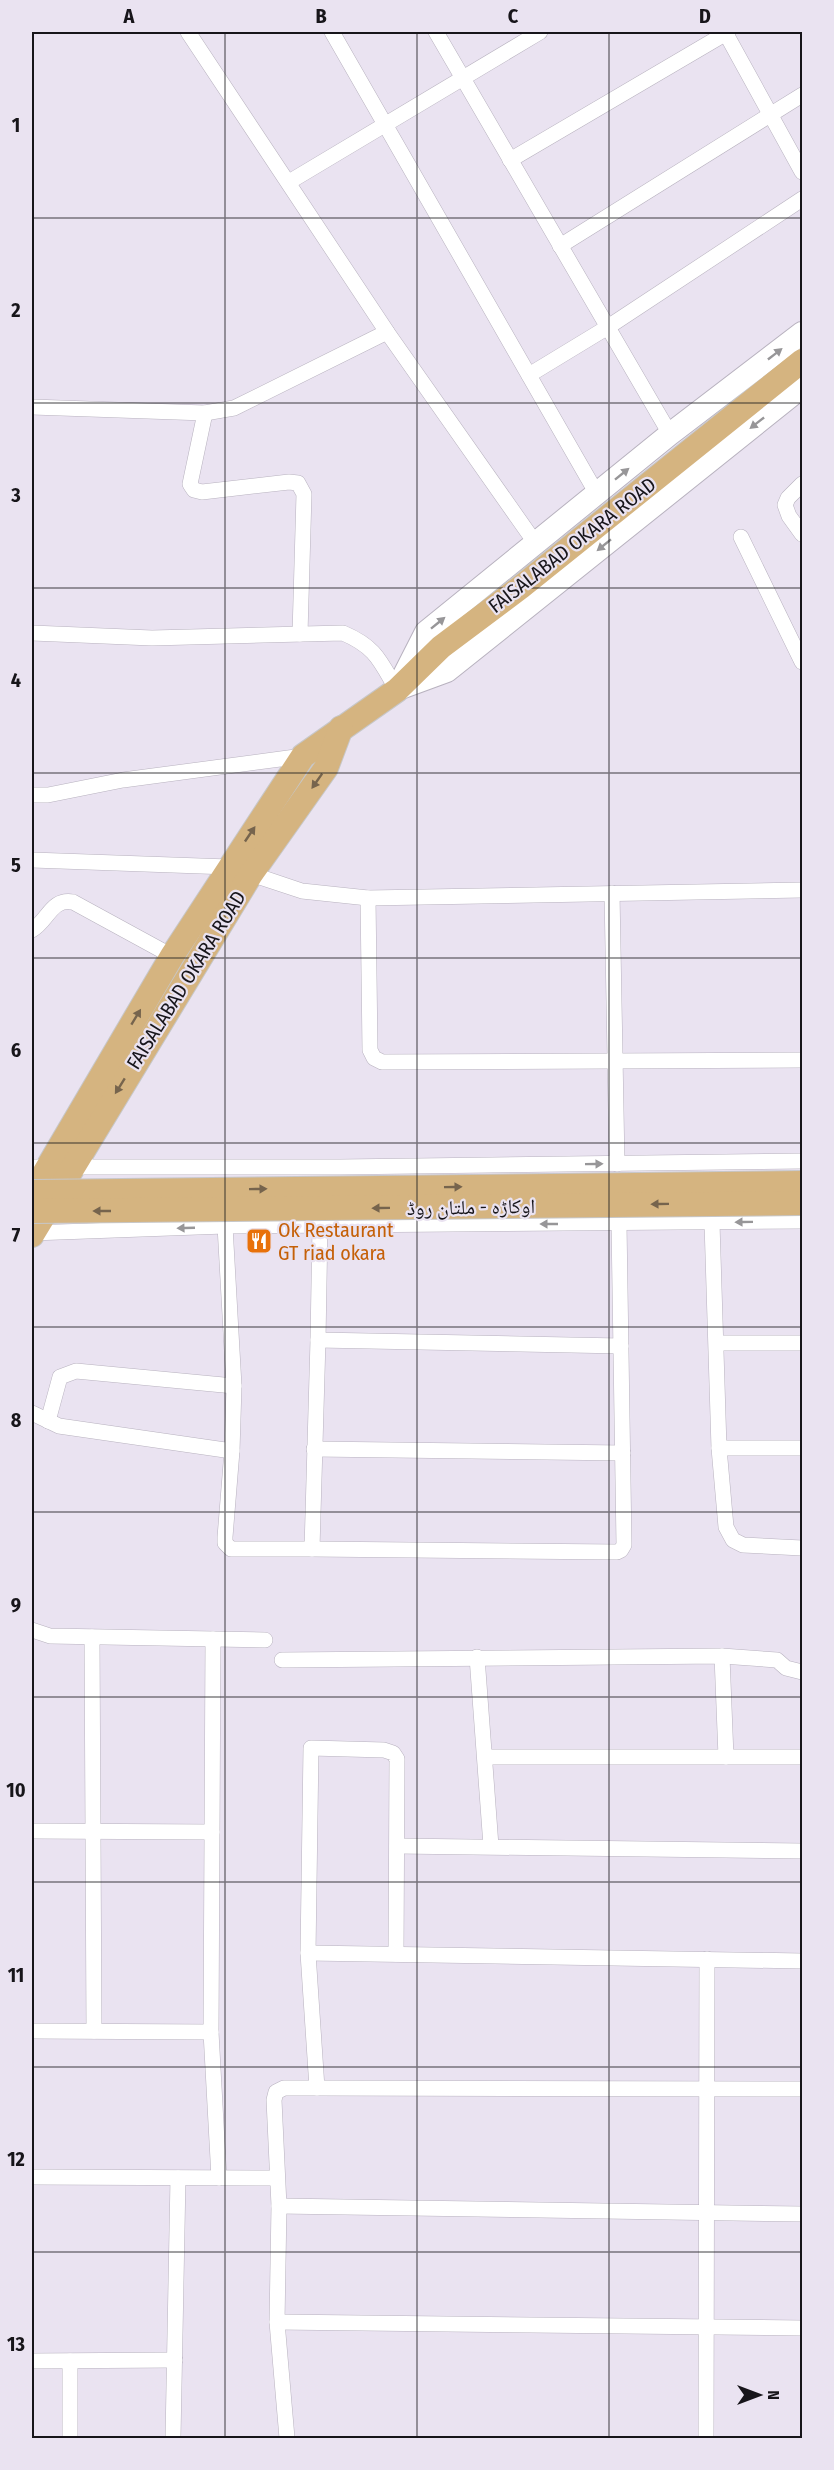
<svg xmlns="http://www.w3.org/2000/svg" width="834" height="2470" viewBox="0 0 834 2470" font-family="'Fira Sans Condensed','Noto Naskh Arabic',sans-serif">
<rect width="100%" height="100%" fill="#eae3f1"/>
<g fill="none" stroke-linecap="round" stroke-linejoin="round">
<g stroke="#b8b2bf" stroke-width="16">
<g id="minor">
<path d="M188,32L387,332L536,544"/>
<path d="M332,32L597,494"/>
<path d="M436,32L670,434"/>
<path d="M725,32L802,172"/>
<path d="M510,160L728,32"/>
<path d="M289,182L540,32"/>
<path d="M560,246L802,95"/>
<path d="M529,375L608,327L802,199"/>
<path d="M32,407L205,413L234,408L387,332"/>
<path d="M205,413L190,484L194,490L202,492L289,482L298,483L304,494L300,634"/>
<path d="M802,484L788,498L785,505L789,516L802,534"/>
<path d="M741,537L802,662"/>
<path d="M32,633L152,638L343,633C376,647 380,661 397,690"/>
<path d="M32,795H48L123,780L303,756"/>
<path d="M32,860L229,867"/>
<path d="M251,874L302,891L368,898L802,890"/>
<path d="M612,893L617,1164"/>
<path d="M368,898L370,1050L374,1058L382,1062L802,1060"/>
<path d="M32,930C48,921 51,898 73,902L172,956"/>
<path d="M32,1167H340L802,1161"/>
<path d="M712,1223L719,1448L726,1527L733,1540L743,1545L802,1548"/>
<path d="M225,1226L234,1386L232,1451L225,1537V1543L231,1549H312L318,1340"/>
<path d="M320,1226L318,1340L621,1346"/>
<path d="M32,1233L225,1226L802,1221"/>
<path d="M717,1343H802"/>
<path d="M32,1413L59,1426L232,1451"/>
<path d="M48,1421L60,1377L76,1371L234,1386"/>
<path d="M719,1448H802"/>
<path d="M314,1449L623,1453"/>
<path d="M312,1549L617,1552L621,1550L624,1545L619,1224"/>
<path d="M32,1630L50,1636L265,1640"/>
<path d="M92,1637L94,2031"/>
<path d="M213,1639L211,2032L219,2178"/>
<path d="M722,1656L726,1757"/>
<path d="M477,1657L491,1846"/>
<path d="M282,1660L722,1656L777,1660L786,1668L802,1672"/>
<path d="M485,1757H802"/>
<path d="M32,1831L212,1832"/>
<path d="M397,1846L802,1851"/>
<path d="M308,1953L802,1961"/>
<path d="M32,2031L211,2032"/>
<path d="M317,2088L802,2089"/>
<path d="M32,2177L276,2178"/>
<path d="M279,2206L802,2214"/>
<path d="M277,2322L802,2328"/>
<path d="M32,2361L175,2360"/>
<path d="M70,2361V2438"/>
<path d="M173,2438L178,2178"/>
<path d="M287,2438L277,2322L279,2206L274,2100L276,2092L284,2088H317L308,1953L311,1748L384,1750L393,1753L397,1759L396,1954"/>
<path d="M706,2438L707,1959"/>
</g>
</g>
<g stroke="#b8b2bf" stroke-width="24">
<g id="secondary">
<path d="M400,683L426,632L670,434L802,333"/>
<path d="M398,689L447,671L802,387"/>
</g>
</g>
<g stroke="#c7c7c8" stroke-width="26">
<g id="primary">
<path d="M32,1194L172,956L303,756L397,690L441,647L521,587L802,361"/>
<path d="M32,1235L251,874L326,768L341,728"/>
</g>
</g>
<use href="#minor" stroke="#fff" stroke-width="15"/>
<use href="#secondary" stroke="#fff" stroke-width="22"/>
<use href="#primary" stroke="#d5b480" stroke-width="24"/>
<g stroke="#c7c7c8" stroke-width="26" stroke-linecap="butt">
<g id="primary-bridge">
<path d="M32,1192L802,1183"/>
<path d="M32,1211L802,1203"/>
</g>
</g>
<use href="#primary-bridge" stroke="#d5b480" stroke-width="24"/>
</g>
<defs><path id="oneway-solid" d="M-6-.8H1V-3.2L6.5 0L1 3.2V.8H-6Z" transform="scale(1.5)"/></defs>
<g fill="#979698">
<use href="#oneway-solid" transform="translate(775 354) rotate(-38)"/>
<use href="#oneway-solid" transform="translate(757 423) rotate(142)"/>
<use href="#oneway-solid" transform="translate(622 474) rotate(-39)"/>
<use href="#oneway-solid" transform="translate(604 545) rotate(141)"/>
<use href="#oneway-solid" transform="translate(438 623) rotate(-39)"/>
<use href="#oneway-solid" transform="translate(594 1164) rotate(-1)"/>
<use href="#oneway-solid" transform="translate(744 1222) rotate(179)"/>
<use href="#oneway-solid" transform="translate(549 1224) rotate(180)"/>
<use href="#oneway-solid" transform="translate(186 1228) rotate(178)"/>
</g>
<g fill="#76644d">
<use href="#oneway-solid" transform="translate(317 781) rotate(125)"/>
<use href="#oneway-solid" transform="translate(250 834) rotate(-56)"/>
<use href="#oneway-solid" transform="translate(136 1017) rotate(-59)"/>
<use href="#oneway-solid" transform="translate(120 1086) rotate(122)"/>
<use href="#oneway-solid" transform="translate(453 1187) rotate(-1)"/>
<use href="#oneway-solid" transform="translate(258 1189) rotate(-1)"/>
<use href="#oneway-solid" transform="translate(660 1204) rotate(179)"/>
<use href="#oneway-solid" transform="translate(381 1208) rotate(179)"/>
<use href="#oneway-solid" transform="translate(102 1211) rotate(180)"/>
</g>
<path fill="none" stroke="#17151a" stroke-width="1.5" stroke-opacity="0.55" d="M225,32V2438M417,32V2438M609,32V2438M32,218H802M32,403H802M32,588H802M32,773H802M32,958H802M32,1143H802M32,1327H802M32,1512H802M32,1697H802M32,1882H802M32,2067H802M32,2252H802"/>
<defs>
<g id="restaurant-square" transform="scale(1.35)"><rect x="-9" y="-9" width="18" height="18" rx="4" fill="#e8710a" stroke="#eae3f1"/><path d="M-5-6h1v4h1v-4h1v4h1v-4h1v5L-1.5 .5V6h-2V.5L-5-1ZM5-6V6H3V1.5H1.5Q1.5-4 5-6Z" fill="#fff"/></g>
</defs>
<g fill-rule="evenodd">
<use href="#restaurant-square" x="259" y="1241"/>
</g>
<g text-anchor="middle" stroke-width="4.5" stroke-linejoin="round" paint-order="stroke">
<g font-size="20" fill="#17151a" stroke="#eae3f1">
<text transform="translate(572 545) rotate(-38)" y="7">FAISALABAD OKARA ROAD</text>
<text transform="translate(186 980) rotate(-58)" y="7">FAISALABAD OKARA ROAD</text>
<text transform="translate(471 1207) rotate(-1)" y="7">اوکاڑہ - ملتان روڈ</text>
</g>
<g font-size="20" fill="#c56008" stroke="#eae3f1" text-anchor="start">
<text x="278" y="1237">Ok Restaurant<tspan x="278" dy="23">GT riad okara</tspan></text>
</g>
</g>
<rect width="834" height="2470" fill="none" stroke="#eae3f1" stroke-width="66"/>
<g transform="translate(759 2395) rotate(90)" stroke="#eae3f1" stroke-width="4.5" paint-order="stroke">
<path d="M0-4.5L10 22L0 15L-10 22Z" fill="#17151a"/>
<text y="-9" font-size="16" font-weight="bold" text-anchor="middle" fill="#17151a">N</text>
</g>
<rect x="33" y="33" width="768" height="2404" fill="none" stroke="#17151a" stroke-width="2"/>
<g font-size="20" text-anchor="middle" font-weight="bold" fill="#17151a">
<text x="129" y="23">A</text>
<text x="321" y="23">B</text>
<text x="513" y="23">C</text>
<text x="705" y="23">D</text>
<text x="16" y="132">1</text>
<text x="16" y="317">2</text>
<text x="16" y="502">3</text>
<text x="16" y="687">4</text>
<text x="16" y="872">5</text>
<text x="16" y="1057">6</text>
<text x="16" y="1242">7</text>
<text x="16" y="1427">8</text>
<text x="16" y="1612">9</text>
<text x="16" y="1797">10</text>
<text x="16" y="1982">11</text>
<text x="16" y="2166">12</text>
<text x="16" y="2351">13</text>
</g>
</svg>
